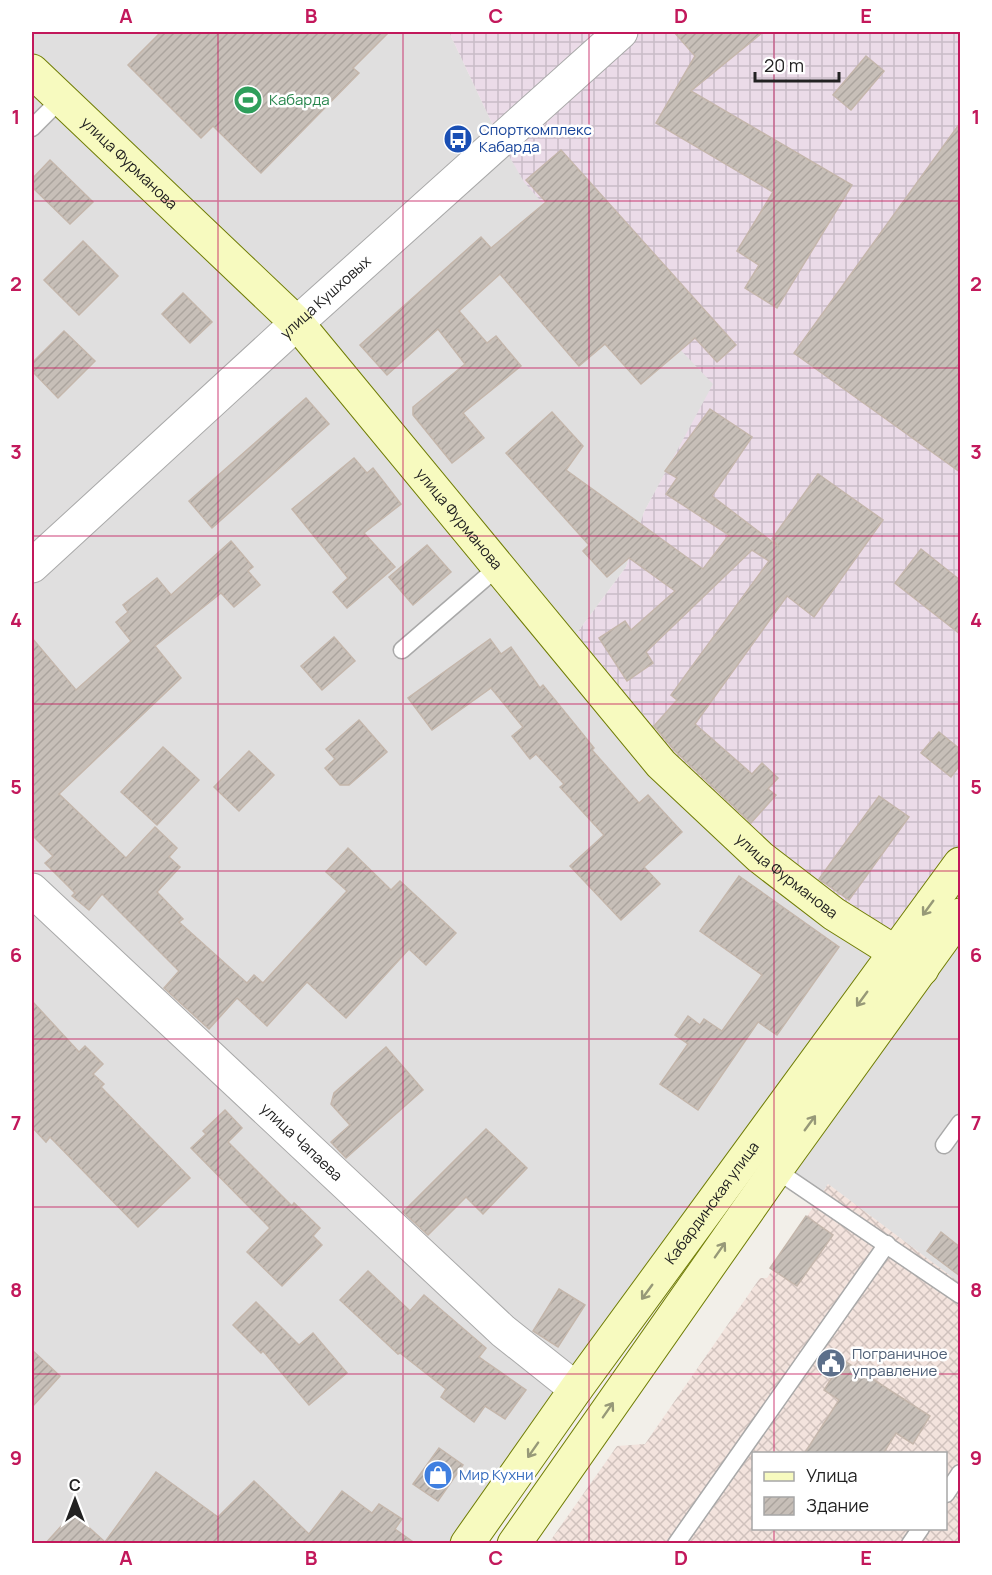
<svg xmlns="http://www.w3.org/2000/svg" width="992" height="1575" viewBox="0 0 992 1575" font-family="Manrope,sans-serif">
<defs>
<pattern id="industrial-grid" width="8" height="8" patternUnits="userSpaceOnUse" patternTransform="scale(1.5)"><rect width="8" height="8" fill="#ebdbe8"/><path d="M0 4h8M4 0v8" fill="none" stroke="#c9bcc7"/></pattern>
<pattern id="military-cross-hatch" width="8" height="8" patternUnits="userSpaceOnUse" patternTransform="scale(1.5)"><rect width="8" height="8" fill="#f3e3dd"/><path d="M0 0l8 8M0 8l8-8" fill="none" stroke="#d0c2bd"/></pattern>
<pattern id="building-hatch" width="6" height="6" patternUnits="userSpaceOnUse" patternTransform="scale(1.5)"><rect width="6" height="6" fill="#c7bfb8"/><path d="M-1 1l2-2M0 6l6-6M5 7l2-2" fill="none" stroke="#aba49e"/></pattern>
</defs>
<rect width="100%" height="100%" fill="#f2efe9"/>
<g fill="#e0dfdf">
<path d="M32,32H449L500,140L571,235L714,384L644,512L626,567L565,649L896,952L467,1543L32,1544Z"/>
<path d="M960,915V1283L828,1184L819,1199L776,1170Z"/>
</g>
<path fill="url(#industrial-grid)" d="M449,32H960V864L896,952L834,914L565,649L626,567L644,512L713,384L571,235L524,182L500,140Z"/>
<path fill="url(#military-cross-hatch)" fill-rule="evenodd" d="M828,1184L960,1283V1543L548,1544L617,1446L645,1444L760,1278H767ZM754,1454H946V1528H754Z"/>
<g fill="url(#building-hatch)" stroke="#c4b6ab" stroke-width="1.5">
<path d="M161,32H389L353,68L359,73L261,173L213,126L201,138L128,65Z"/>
<path d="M674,32H763L691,91L852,185L777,308L745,288L759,265L737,251L773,192L656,123L695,56Z"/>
<path d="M866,56L884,71L851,110L833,95Z"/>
<path d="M960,123V472L794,353Z"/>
<path d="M561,150L736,345L717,362L695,338L641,384L605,344L579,366L500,274L459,311L487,343L496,336L521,366L463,413L484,438L452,463L413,415V407L465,364L438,329L387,375L360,345L481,237L491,248L546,202L526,180Z"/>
<path d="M50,160L93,202L70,224L32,187V179Z"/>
<path d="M83,241L118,276L79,315L44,280Z"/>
<path d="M183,293L212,322L190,343L162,314Z"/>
<path d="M64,331L95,361L58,398L32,371V363Z"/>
<path d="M306,398L329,424L212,528L189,501Z"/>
<path d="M710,409L752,437L712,496L779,547L772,539L818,474L883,520L814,617L787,596L695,724L752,774L762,763L778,778L768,789L776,795L751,823L675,751L654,726L677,700L671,695L769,561L752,550L646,652L653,663L627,681L599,638L625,621L631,630L675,591L629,558L607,577L583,551L589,545L506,453L552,412L583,446L566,470L703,569L729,535L666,494L677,478L665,471Z"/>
<path d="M354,458L367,473L373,468L401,504L364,533L395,567L347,608L333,592L348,578L292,509Z"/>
<path d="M231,541L253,567L248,571L260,585L234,607L221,593L155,646L181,678L59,794L126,858L155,827L177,848L169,857L180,867L157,892L183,919L179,922L247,983L254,975L263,983L347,891L326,872L348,848L391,890L400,881L456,933L426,965L409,949L346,1018L307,982L267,1026L237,998L209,1029L164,988L179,971L102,894L89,910L72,896L75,893L45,863L53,856L32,835V638L76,690L131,641L116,622L128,612L123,605L157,578L171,595Z"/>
<path d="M427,545L451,572L413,605L389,577Z"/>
<path d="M921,549L960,580V634L895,583Z"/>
<path d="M334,637L355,661L322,690L301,666Z"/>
<path d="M490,639L501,654L511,647L540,688L543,685L594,748L592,750L639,803L648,795L682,832L644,867L660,884L621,920L570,866L604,835L560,787L564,784L536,754L530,759L512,736L523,727L491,688L432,730L408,698Z"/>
<path d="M359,720L387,752L349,785H340L325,768L335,759L326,749Z"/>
<path d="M939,732L960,749V765L951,777L921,753Z"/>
<path d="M163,747L199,780L157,825L121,792Z"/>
<path d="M249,751L274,775L239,811L214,787Z"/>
<path d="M879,796L909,817L849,900L819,879Z"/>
<path d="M739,876L839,947L777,1035L758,1022L698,1110L660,1084L688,1044L675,1035L688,1016L700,1025L704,1019L722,1031L762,975L700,931Z"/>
<path d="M32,1001L79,1052L85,1046L103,1064L93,1074L104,1084L101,1087L190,1178L138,1227L50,1137L46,1142L32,1127Z"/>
<path d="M386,1047L423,1090L346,1158L331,1142L350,1125L331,1104L334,1093Z"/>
<path d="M225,1110L242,1128L228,1142L292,1206L294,1203L320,1228L313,1236L322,1245L282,1286L247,1252L270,1228L191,1148L206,1134L203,1131Z"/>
<path d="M486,1129L527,1168L483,1214L466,1197L428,1235L403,1212Z"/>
<path d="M806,1216L833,1235L797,1286L770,1268Z"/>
<path d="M941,1232L960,1247V1276L927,1251Z"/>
<path d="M368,1271L410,1311L424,1295L486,1348L479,1357L526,1390L505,1419L485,1406L474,1422L441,1397L446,1389L400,1353L398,1354L340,1300Z"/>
<path d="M559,1289L585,1305L558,1347L533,1331Z"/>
<path d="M256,1302L299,1345L313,1333L347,1373L309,1405L263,1351L261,1353L233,1325Z"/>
<path d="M32,1350L60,1376L32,1407Z"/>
<path d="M843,1360L930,1416L913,1444L896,1433L883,1454H804L839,1400L824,1390Z"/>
<path d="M439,1448L463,1465L438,1501L413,1484Z"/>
<path d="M156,1472L218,1517L254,1481L309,1534L342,1491L372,1513L379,1504L402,1519L395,1529L416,1544H45L73,1513L105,1542Z"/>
</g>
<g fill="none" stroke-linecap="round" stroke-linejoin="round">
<g stroke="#a9a9a9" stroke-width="19">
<g id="lane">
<path d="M32,128L61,99"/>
<path d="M402,650L498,567"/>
<path d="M944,1145L960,1123"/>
<path d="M776,1170L960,1295"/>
<path d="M946,1494L960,1473"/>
<path d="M676,1544L887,1244"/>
<path d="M910,1544L921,1528"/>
</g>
</g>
<g stroke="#a9a9a9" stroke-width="35">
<g id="street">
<path id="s1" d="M32,566L297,323L621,32"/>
<path id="s2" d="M32,890L503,1331L576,1389"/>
</g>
</g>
<g stroke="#707d05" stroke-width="35">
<g id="secondary">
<path id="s3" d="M32,71L297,323L661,764L760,857L834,914L922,969"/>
<path id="s4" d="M467,1544L576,1389L960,864"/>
<path d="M514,1544L776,1170L960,915"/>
</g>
</g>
<use href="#lane" stroke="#fff" stroke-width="16"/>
<use href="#street" stroke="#fff" stroke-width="33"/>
<use href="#secondary" stroke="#f7fabf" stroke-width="33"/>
</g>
<defs><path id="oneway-shaft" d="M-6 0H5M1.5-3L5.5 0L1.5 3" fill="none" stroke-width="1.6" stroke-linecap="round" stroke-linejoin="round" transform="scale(1.5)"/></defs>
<g stroke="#979978">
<use href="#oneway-shaft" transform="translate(928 908) rotate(126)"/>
<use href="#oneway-shaft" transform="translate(862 999) rotate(126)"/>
<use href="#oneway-shaft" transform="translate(810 1123) rotate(-54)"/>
<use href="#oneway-shaft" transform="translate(720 1250) rotate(-55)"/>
<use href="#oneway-shaft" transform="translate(647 1292) rotate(126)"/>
<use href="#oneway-shaft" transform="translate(608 1410) rotate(-55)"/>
<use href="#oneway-shaft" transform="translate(533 1450) rotate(125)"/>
</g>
<path fill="none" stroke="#c2185b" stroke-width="1.5" stroke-opacity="0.55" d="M218,32V1544M403,32V1544M589,32V1544M774,32V1454M32,201H960M32,368H960M32,536H960M32,704H960M32,871H960M32,1039H960M32,1207H960M32,1374H960M774,1528V1544"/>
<defs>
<g id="stadium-disc" transform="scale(1.5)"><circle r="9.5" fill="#2e9e5b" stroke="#fff"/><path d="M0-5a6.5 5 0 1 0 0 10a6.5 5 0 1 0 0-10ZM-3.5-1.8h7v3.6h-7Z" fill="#fff"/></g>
<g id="bus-disc" transform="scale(1.5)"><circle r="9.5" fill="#1a4fb4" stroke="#fff"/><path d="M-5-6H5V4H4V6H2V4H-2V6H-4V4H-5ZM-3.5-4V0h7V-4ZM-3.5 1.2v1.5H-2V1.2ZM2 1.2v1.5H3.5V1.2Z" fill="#fff"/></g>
<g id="civic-disc" transform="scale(1.5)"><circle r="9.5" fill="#5c6f8a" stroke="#fff"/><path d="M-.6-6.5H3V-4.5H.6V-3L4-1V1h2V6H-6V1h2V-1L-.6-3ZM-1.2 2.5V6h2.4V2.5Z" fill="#fff"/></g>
<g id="shop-disc" transform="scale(1.5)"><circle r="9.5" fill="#3f7fe0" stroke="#fff"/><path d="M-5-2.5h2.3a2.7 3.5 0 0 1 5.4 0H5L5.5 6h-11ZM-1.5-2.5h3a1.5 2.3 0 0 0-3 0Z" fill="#fff"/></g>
</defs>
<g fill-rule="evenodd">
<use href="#stadium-disc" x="248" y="100"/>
<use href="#bus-disc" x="458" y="139"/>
<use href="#civic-disc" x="831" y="1363"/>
<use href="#shop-disc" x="438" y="1475"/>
</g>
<g text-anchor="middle" stroke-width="5" stroke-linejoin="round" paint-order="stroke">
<g font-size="15" fill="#27864d" stroke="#fff" text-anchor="start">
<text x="269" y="105">Кабарда</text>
</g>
<g font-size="15" fill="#164399" stroke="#fff" text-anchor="start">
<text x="479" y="135">Спорткомплекс<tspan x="479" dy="17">Кабарда</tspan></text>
</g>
<g font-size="15" fill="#222" stroke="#fff">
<text dy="5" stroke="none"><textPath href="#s3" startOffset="134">улица Фурманова</textPath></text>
<text dy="5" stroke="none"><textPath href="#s1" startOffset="398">улица Кушховых</textPath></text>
<text dy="5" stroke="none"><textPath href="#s3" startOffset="620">улица Фурманова</textPath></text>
<text dy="5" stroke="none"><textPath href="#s3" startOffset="1106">улица Фурманова</textPath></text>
<text dy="5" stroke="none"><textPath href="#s2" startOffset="369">улица Чапаева</textPath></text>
<text dy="5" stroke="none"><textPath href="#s4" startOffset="420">Кабардинская улица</textPath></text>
</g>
<g font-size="15" fill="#4e5e75" stroke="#fff" text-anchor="start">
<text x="852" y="1359">Пограничное<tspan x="852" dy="17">управление</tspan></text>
</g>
<g font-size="15" fill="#366cbe" stroke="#fff" text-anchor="start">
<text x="459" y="1480">Мир Кухни</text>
</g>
</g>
<rect width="992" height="1575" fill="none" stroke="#ffffff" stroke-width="66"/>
<rect x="752" y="1452" width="195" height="78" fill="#ffffff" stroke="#a7a7a7" stroke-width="1.5"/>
<rect x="764" y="1472" width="30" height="9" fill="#f7fabf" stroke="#a7a7a7" stroke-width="1.5"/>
<text x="806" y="1482" font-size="18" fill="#222222">Улица</text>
<rect x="764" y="1497" width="30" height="18" fill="url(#building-hatch)" stroke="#a7a7a7" stroke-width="1.5"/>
<text x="806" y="1512" font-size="18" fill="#222222">Здание</text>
<g transform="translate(75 1500)" stroke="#ffffff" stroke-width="4.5" paint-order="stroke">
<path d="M0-4.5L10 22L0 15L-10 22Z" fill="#222222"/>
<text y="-9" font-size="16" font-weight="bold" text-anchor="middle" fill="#222222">С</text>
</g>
<path d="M755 72v9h84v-9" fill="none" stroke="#222222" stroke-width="3"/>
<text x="764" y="72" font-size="18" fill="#222222" stroke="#ffffff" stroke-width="4.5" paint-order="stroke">20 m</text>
<rect x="33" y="33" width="926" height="1509" fill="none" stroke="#c2185b" stroke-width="2"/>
<g font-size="20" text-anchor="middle" font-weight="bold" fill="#c2185b">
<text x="126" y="23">A</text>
<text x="311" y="23">B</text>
<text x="496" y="23">C</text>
<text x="681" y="23">D</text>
<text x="866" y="23">E</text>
<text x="16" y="124">1</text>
<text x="976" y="124">1</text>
<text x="16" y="291">2</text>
<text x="976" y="291">2</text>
<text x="16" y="459">3</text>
<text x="976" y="459">3</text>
<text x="16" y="627">4</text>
<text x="976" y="627">4</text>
<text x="16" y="794">5</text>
<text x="976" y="794">5</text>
<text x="16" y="962">6</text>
<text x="976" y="962">6</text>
<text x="16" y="1130">7</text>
<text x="976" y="1130">7</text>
<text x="16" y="1297">8</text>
<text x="976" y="1297">8</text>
<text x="16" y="1465">9</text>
<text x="976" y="1465">9</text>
<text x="126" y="1565">A</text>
<text x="311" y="1565">B</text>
<text x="496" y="1565">C</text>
<text x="681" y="1565">D</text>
<text x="866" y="1565">E</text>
</g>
</svg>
